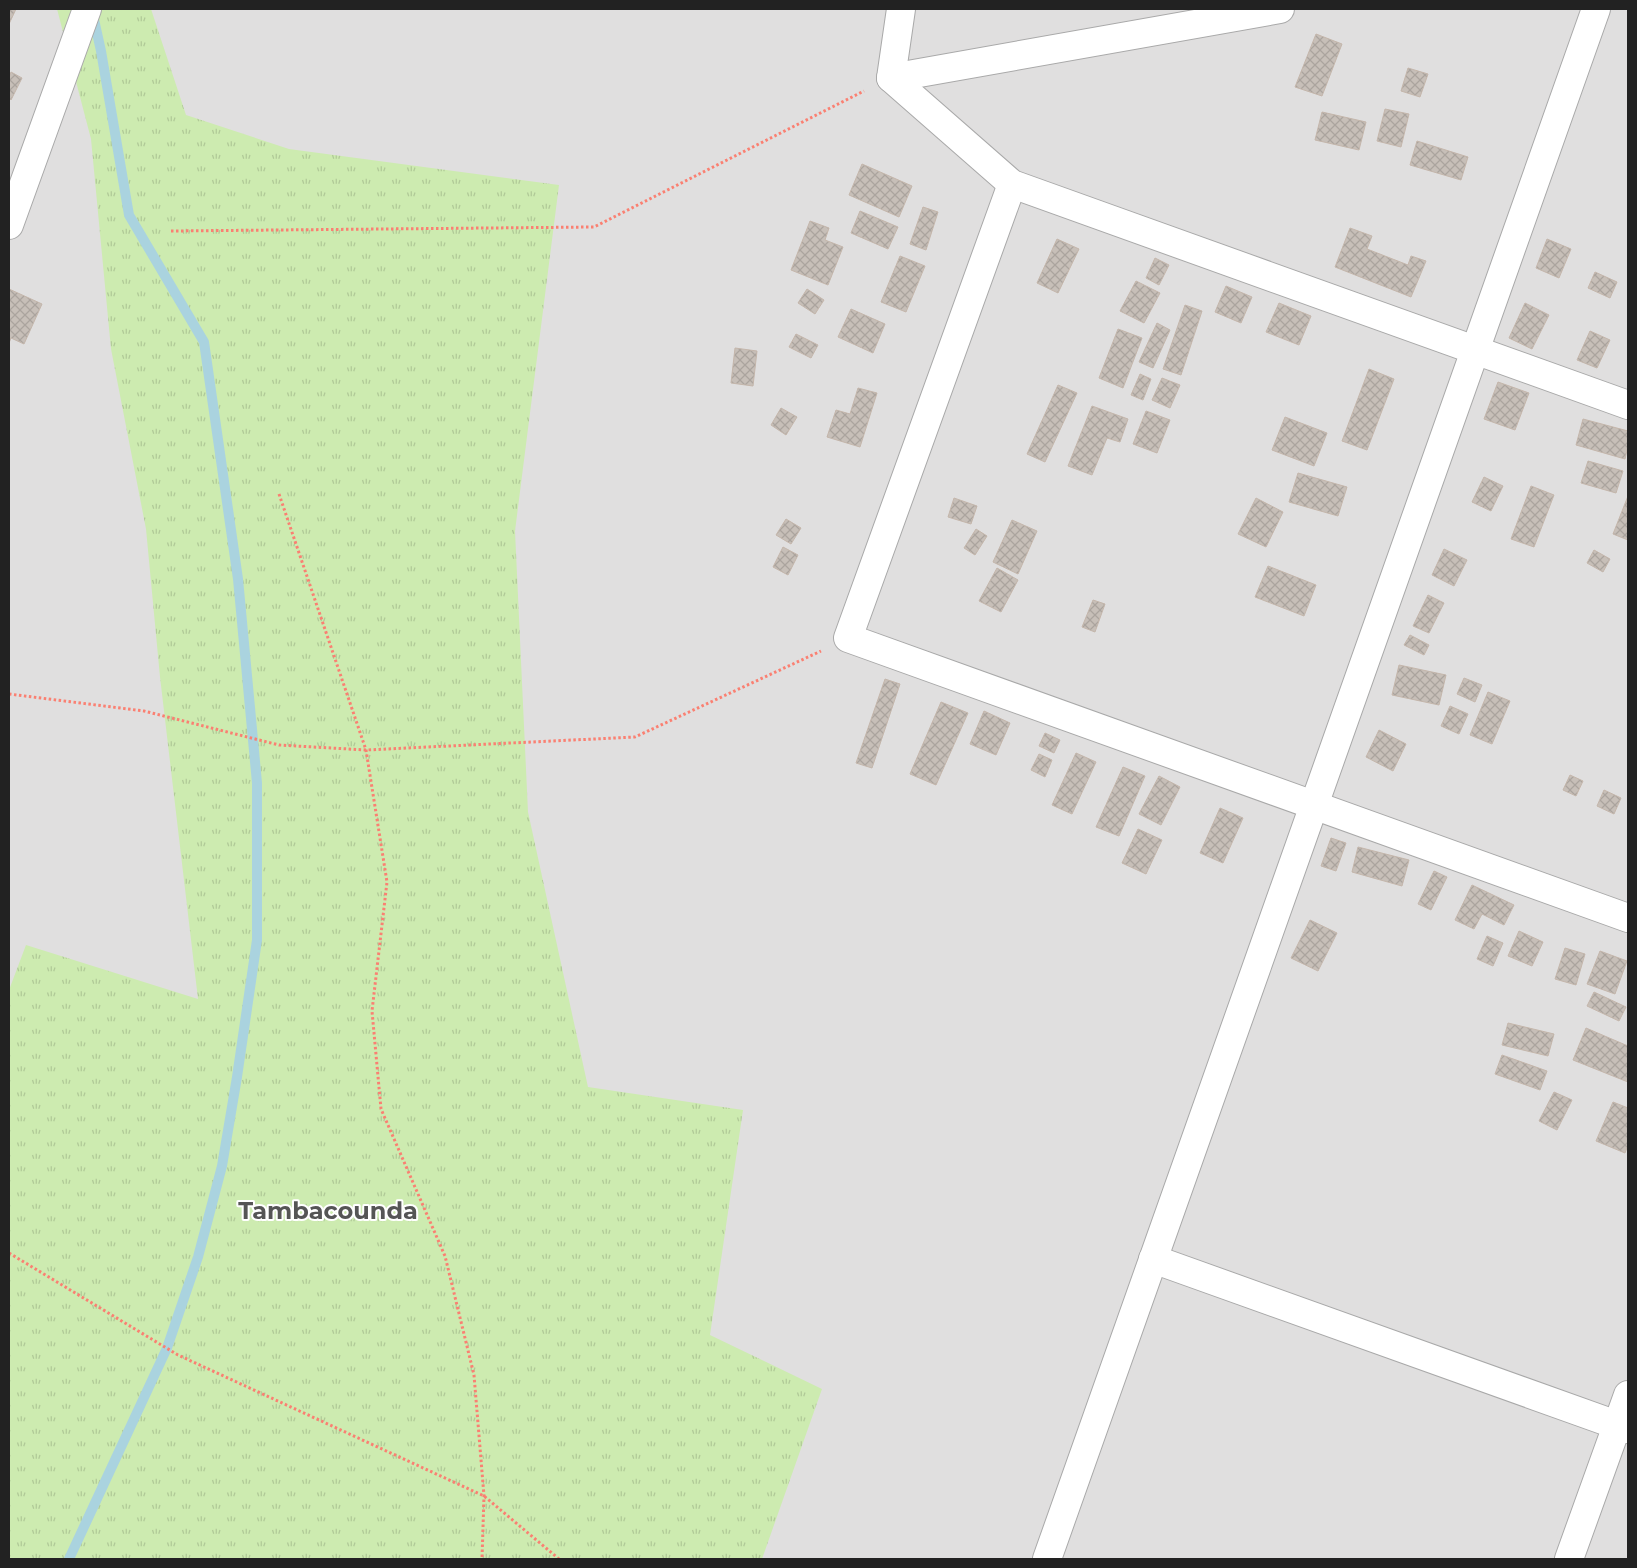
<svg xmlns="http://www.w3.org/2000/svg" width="1637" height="1568" viewBox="0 0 1637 1568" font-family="Montserrat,sans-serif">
<defs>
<pattern id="grass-tufts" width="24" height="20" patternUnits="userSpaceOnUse" patternTransform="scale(1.25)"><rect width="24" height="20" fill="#cdebb0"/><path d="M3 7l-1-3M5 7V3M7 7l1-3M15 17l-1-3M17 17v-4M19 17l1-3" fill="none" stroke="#b0c997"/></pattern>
<pattern id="building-cross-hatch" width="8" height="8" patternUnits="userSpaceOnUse" patternTransform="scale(1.25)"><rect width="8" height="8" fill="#c7bfb8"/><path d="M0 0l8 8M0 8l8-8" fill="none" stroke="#aba49e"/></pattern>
</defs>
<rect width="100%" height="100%" fill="#f2efe9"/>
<rect fill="#e0dfdf" x="9" y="9" width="1619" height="1550"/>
<path fill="url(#grass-tufts)" d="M57,9H151L186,115L289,149L559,185L515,531L528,812L588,1087L743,1110L710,1335L822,1389L762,1559H9V990L26,945L198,999L160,677L146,529L111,349L91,139Z"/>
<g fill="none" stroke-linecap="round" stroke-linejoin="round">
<path stroke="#aad3df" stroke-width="10" d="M69,1559L167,1348L198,1257L222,1166L237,1077L257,940V783L238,579L204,342L129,215L101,51L93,15"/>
</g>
<g fill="url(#building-cross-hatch)" stroke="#c4b6ab">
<path d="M9,9H16L9,24Z"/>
<path d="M1316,34L1342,44L1322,96L1295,87Z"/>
<path d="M1408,68L1428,74L1420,97L1401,91Z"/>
<path d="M11,72L22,78L11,100L9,98V77Z"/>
<path d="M1385,109L1409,114L1401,147L1377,141Z"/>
<path d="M1322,112L1366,122L1359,150L1315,140Z"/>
<path d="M1417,141L1468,157L1461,180L1410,165Z"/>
<path d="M862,164L912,186L899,217L849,195Z"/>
<path d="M923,207L938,212L926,250L910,244Z"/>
<path d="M860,211L898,227L888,249L851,233Z"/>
<path d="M810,221L829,228L825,240L843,247L828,285L791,270Z"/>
<path d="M1350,228L1372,236L1367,249L1408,265L1411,256L1426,261L1411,297L1335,267Z"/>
<path d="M1057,239L1079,249L1058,293L1037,283Z"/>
<path d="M1547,239L1571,249L1559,278L1536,268Z"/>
<path d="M900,256L925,266L906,312L881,302Z"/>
<path d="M1155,258L1169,265L1159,285L1146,278Z"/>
<path d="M1595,272L1617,282L1610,298L1588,288Z"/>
<path d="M1136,281L1160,293L1144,323L1120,311Z"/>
<path d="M1226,286L1252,297L1241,323L1215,312Z"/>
<path d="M9,289L42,304L24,344L11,338L9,343Z"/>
<path d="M807,289L824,300L815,314L798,303Z"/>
<path d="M1279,303L1311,316L1299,345L1266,332Z"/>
<path d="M1525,303L1549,315L1532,349L1509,338Z"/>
<path d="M1185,305L1202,311L1181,375L1163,369Z"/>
<path d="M851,309L885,324L873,353L838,337Z"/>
<path d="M1157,323L1170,330L1153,368L1139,362Z"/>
<path d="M1118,329L1142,338L1123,388L1099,378Z"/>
<path d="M1590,331L1610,340L1597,368L1577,360Z"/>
<path d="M796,334L818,345L811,358L789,347Z"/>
<path d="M735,348L757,351L753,386L731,383Z"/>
<path d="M1369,369L1394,379L1367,450L1342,441Z"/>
<path d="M1140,374L1151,379L1143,400L1131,395Z"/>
<path d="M1162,378L1180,385L1170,408L1152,400Z"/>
<path d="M1498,382L1529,393L1515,430L1484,419Z"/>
<path d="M1058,385L1077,393L1045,462L1027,454Z"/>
<path d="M858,388L877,393L860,447L827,437L836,410L850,414Z"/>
<path d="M1092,406L1128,419L1120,442L1107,438L1092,475L1068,466Z"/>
<path d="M781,408L797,417L786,435L771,425Z"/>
<path d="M1146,411L1170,420L1157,453L1133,444Z"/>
<path d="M1285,417L1327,433L1314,466L1272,450Z"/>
<path d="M1583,419L1628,431V446L1625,459L1576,445Z"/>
<path d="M1588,461L1623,471L1616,493L1581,483Z"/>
<path d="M1298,473L1347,487L1338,516L1289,502Z"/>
<path d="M1484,477L1503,486L1491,511L1472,502Z"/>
<path d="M1531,486L1554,495L1534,547L1511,539Z"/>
<path d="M1628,496V540L1613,534Z"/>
<path d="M954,498L977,506L971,524L948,517Z"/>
<path d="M1256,498L1283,512L1266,547L1238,534Z"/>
<path d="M786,519L801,528L791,544L776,535Z"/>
<path d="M1012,520L1037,531L1018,574L993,562Z"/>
<path d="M976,529L987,536L975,555L964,548Z"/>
<path d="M783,547L798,555L788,575L773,567Z"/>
<path d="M1444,549L1467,560L1454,586L1432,575Z"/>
<path d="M1594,550L1610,559L1603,572L1587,563Z"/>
<path d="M1268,566L1316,585L1304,616L1255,597Z"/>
<path d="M997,568L1018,580L1001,612L979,601Z"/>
<path d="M1428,595L1444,603L1429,633L1413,626Z"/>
<path d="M1093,600L1105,604L1095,632L1082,627Z"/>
<path d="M1410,635L1429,645L1424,655L1404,645Z"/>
<path d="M1399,665L1446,675L1439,705L1392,695Z"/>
<path d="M1464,678L1482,685L1475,702L1457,694Z"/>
<path d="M885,679L900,684L872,768L856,763Z"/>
<path d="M1488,692L1510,701L1492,744L1470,735Z"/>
<path d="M941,702L968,713L936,785L910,774Z"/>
<path d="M1450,706L1468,714L1459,734L1441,726Z"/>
<path d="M984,711L1010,723L996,755L970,744Z"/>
<path d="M1379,730L1406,744L1393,771L1366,757Z"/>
<path d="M1045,733L1060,740L1054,753L1039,746Z"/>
<path d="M1076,753L1096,762L1072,814L1052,805Z"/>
<path d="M1039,754L1052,760L1045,777L1031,770Z"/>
<path d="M1123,767L1145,776L1119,836L1096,827Z"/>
<path d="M1570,775L1583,781L1576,796L1563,790Z"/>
<path d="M1159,776L1180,787L1161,825L1139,814Z"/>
<path d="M1604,790L1621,798L1614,814L1597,806Z"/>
<path d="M1220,808L1243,818L1223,863L1200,853Z"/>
<path d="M1138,829L1162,840L1146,874L1122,863Z"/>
<path d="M1331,838L1346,843L1336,871L1321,866Z"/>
<path d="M1358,847L1409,860L1402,886L1352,872Z"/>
<path d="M1434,871L1447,877L1431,910L1418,904Z"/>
<path d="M1472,885L1514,905L1504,925L1482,914L1474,929L1455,920Z"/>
<path d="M1310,920L1337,933L1318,971L1291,958Z"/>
<path d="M1519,931L1543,942L1532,966L1508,956Z"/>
<path d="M1487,936L1503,943L1493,966L1477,959Z"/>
<path d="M1565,948L1585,954L1576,985L1555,979Z"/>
<path d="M1600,951L1627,961L1615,994L1587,984Z"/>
<path d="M1594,992L1626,1007L1619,1021L1587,1006Z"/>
<path d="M1508,1023L1554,1034L1548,1056L1502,1045Z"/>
<path d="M1586,1028L1628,1046V1082L1573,1060Z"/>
<path d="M1502,1055L1547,1071L1540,1090L1495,1074Z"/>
<path d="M1554,1092L1572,1100L1557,1130L1539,1121Z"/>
<path d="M1613,1102L1628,1108V1145L1625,1153L1596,1141Z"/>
</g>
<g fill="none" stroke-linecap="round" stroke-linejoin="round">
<g stroke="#a9a9a9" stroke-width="30">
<g id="minor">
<path d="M901,9L891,78L1012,184L1628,405"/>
<path d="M891,78L1280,9"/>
<path d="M1012,184L848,638L1628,918"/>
<path d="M9,225L87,9"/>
<path d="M1153,1259L1628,1429"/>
<path d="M1047,1559L1596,9"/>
<path d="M1569,1559L1628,1395"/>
</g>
</g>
<g stroke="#fa8072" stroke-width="3" stroke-dasharray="2.5 2.5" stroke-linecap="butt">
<path d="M171,231L594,227L864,91"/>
<path d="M279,494L366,750L387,882L372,1011L381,1109L445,1256L474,1375L484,1496L482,1559"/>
<path d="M9,694L144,711L279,745L366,750L635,737L821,651"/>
<path d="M9,1253L178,1355L484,1496L559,1559"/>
</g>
<use href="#minor" stroke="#fff" stroke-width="28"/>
</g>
<g text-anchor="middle" stroke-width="4" stroke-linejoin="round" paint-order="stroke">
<g font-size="24" font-weight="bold" fill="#555" stroke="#fff">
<text x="328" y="1219">Tambacounda</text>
</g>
</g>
<rect width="1637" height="1568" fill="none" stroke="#222222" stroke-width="20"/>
</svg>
